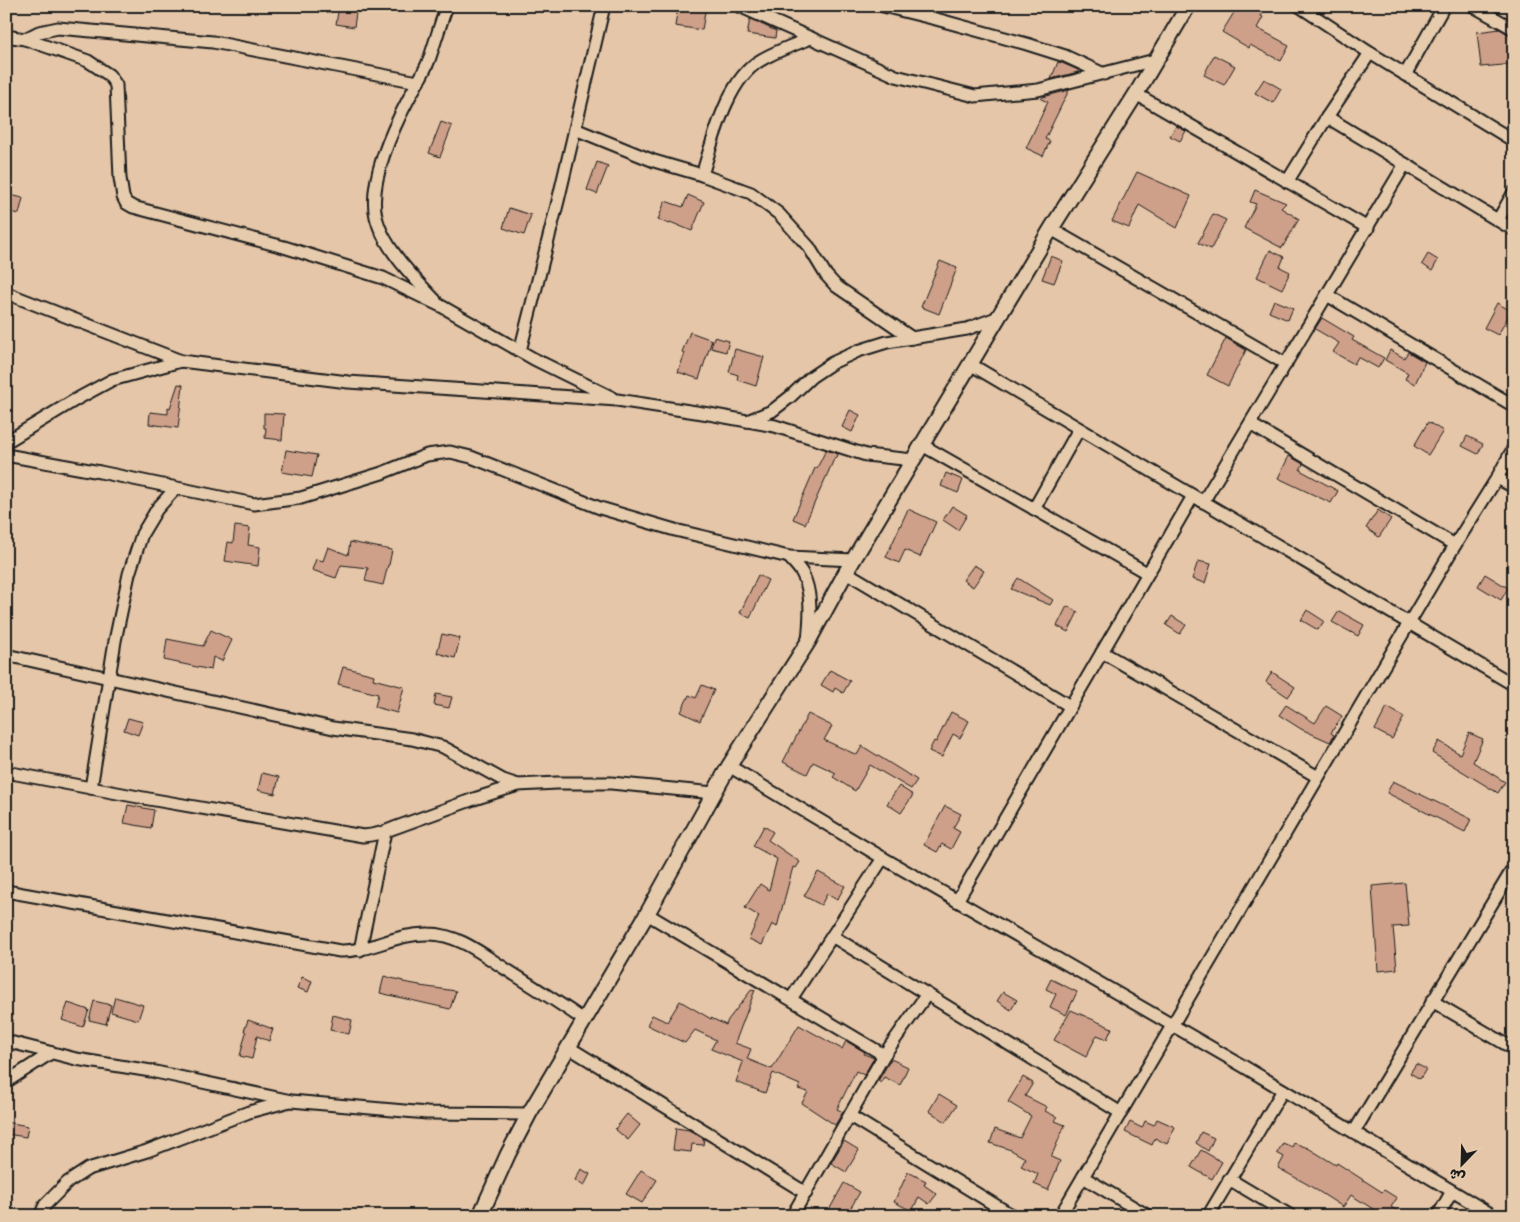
<svg xmlns="http://www.w3.org/2000/svg" width="1520" height="1222" viewBox="0 0 1520 1222" font-family="Caveat,'Playpen Sans Arabic',sans-serif">
<rect width="100%" height="100%" fill="#e5c6a8"/>
<filter id="ink" filterUnits="userSpaceOnUse"><feTurbulence type="fractalNoise" baseFrequency=".02" numOctaves="2"/><feDisplacementMap in="SourceGraphic" scale="10" xChannelSelector="R" yChannelSelector="G"/><feConvolveMatrix kernelMatrix="1 2 1 2 8 2 1 2 1" color-interpolation-filters="sRGB"/></filter>
<g filter="url(#ink)">
<g fill="#ce9f89" stroke="#1c1c1c">
<path d="M339,6H357L354,27L336,24Z"/>
<path d="M678,6H706L702,30L675,26Z"/>
<path d="M1238,6H1267L1261,16L1263,17L1257,28L1283,42V43L1289,46L1281,61L1250,45L1249,48L1222,32Z"/>
<path d="M750,19L776,31L775,38L747,34Z"/>
<path d="M1500,29L1511,36L1514,64L1481,67L1477,32Z"/>
<path d="M1214,55L1235,66L1224,85L1204,75Z"/>
<path d="M1058,62L1062,63L1078,70V72L1051,79Z"/>
<path d="M1264,79L1281,89L1273,103L1255,93Z"/>
<path d="M1069,90L1045,139L1050,141L1043,156L1026,148L1048,102L1041,99L1043,97Z"/>
<path d="M441,122L452,126L440,157L429,153Z"/>
<path d="M1176,126L1186,131L1180,141L1170,136Z"/>
<path d="M597,162L608,166L597,194L587,190Z"/>
<path d="M1137,172L1191,196L1177,228L1139,205L1129,228L1112,221Z"/>
<path d="M1255,190L1286,203L1281,208L1299,219L1282,248L1244,228L1256,204L1250,202Z"/>
<path d="M6,194L23,198L19,214L6,211Z"/>
<path d="M688,195L704,202L692,231L670,222V224L658,220L665,201L683,207Z"/>
<path d="M509,208L531,215L524,235L503,228Z"/>
<path d="M1213,214L1226,220L1211,249L1198,243Z"/>
<path d="M1270,250L1284,257L1280,267L1290,272L1282,289L1257,277Z"/>
<path d="M1428,254L1438,260L1432,271L1422,264Z"/>
<path d="M1051,256L1063,261L1054,283L1042,279Z"/>
<path d="M940,261L957,268L939,314L921,307Z"/>
<path d="M1274,300L1293,308L1288,320L1269,312Z"/>
<path d="M1497,303L1511,311L1498,335L1484,328Z"/>
<path d="M1322,318L1354,337L1352,340L1384,358L1378,368L1358,357L1354,364L1333,352L1339,343L1315,329Z"/>
<path d="M690,332L712,340L699,379L678,372L685,353L682,352Z"/>
<path d="M714,337L729,341L726,352L711,348Z"/>
<path d="M1226,338L1246,350L1228,386L1207,375Z"/>
<path d="M735,349L764,357L756,386L737,380L738,375L729,372Z"/>
<path d="M1390,350L1404,358L1408,352L1425,362L1415,384L1405,379L1408,373L1385,360Z"/>
<path d="M178,384L183,385L178,428L149,424L150,412L168,414V407L170,408Z"/>
<path d="M850,410L860,415L852,432L842,427Z"/>
<path d="M264,413L284,414L282,440L265,438L266,428H264Z"/>
<path d="M1428,422L1443,431L1428,455L1414,446Z"/>
<path d="M1467,436L1483,444L1478,454L1462,446Z"/>
<path d="M286,450L317,455L312,477L282,472Z"/>
<path d="M826,450L838,454L837,458L835,457L805,524L793,519L815,468H817Z"/>
<path d="M1289,456L1303,464L1300,470L1338,491L1331,503L1278,478Z"/>
<path d="M946,473L963,480L958,493L941,486Z"/>
<path d="M952,506L967,515L958,530L943,520Z"/>
<path d="M908,509L936,522L920,557L905,550L899,563L886,557Z"/>
<path d="M1378,510L1391,519L1379,537L1366,528Z"/>
<path d="M235,526L250,528L248,545L260,547L258,566L225,561L228,542L233,543Z"/>
<path d="M350,542L392,550L389,565H388L383,585L365,581L368,568L341,565L336,578L312,570L316,559L323,561L328,547L348,555Z"/>
<path d="M1198,561L1211,564L1205,583L1192,579Z"/>
<path d="M974,565L984,571L973,587L963,580Z"/>
<path d="M1485,574L1508,588L1501,600L1478,586Z"/>
<path d="M758,575L768,580L750,618L740,613Z"/>
<path d="M1018,578L1053,600L1050,605L1011,589Z"/>
<path d="M1067,606L1078,612L1068,632L1057,626Z"/>
<path d="M1307,610L1324,621L1318,630L1301,620Z"/>
<path d="M1339,611L1364,625L1358,636L1332,622Z"/>
<path d="M1172,616L1186,625L1180,634L1166,625Z"/>
<path d="M211,630L232,640L222,661L213,657L211,670L164,660L167,639L203,646Z"/>
<path d="M442,634L460,638L455,658L437,653Z"/>
<path d="M343,667L374,675L373,679L404,687L397,713L375,707L378,694L338,684Z"/>
<path d="M830,670L850,681L843,693L835,688L833,692L821,685Z"/>
<path d="M1272,672L1295,687L1288,697L1266,682Z"/>
<path d="M702,685L714,690L700,721L681,712L689,695L696,698Z"/>
<path d="M436,694L452,697L449,708L434,705Z"/>
<path d="M1286,705L1315,723L1326,706L1342,716L1331,733L1334,735L1330,742L1301,729L1279,715Z"/>
<path d="M1387,707L1404,717L1392,739L1375,730Z"/>
<path d="M951,712L969,721L960,738L953,734L942,757L929,751L934,741L936,742Z"/>
<path d="M808,714L832,726L824,740L857,755L862,746L917,780L911,789L870,765L855,791L833,777L836,773L813,762L807,774L783,762Z"/>
<path d="M128,718L143,722L138,735L124,730Z"/>
<path d="M1469,733L1483,739L1473,762L1505,782L1498,793L1432,753L1439,741L1460,754Z"/>
<path d="M262,773L279,777L275,794L258,790Z"/>
<path d="M1393,781L1471,819L1465,832L1387,793Z"/>
<path d="M899,786L913,795L901,813L887,804Z"/>
<path d="M128,805L154,810L151,828L124,823Z"/>
<path d="M945,806L961,814L953,828L960,832L951,849L942,844L937,852L924,845Z"/>
<path d="M764,826L773,832L768,840L800,862L796,868L793,867L777,927L772,924L762,945L749,939L759,916L745,908L760,884L769,890L777,859L753,846Z"/>
<path d="M818,872L845,886L837,900L827,894L821,905L804,896Z"/>
<path d="M1405,883L1409,926L1393,927L1397,969L1378,971L1372,886Z"/>
<path d="M384,976L403,981V982L420,985V986L456,991L450,1009L380,993Z"/>
<path d="M302,977L312,981L308,992L297,988Z"/>
<path d="M1051,979L1077,992L1066,1015L1050,1007L1056,994L1046,989Z"/>
<path d="M752,989L755,990L735,1043L751,1049L747,1059L772,1069L799,1025L842,1049L846,1041L865,1052L864,1054L874,1058L864,1075L856,1071L837,1109L843,1112L835,1125L802,1103L808,1092L798,1089L800,1085L773,1073L765,1093L736,1082L743,1062L711,1049L716,1040L695,1030L685,1043L647,1025L652,1015L667,1022L680,1001L711,1019V1018L726,1025L728,1020Z"/>
<path d="M1003,992L1017,1000L1011,1010L997,1001Z"/>
<path d="M115,997L143,1005L138,1020L111,1012Z"/>
<path d="M94,1001L111,1005L106,1024L89,1020Z"/>
<path d="M68,1003L89,1010L83,1027L62,1020Z"/>
<path d="M1071,1010L1112,1028L1107,1039L1097,1035L1086,1057L1054,1040Z"/>
<path d="M333,1015L352,1020L349,1034L330,1030Z"/>
<path d="M248,1020L273,1029L269,1041L257,1036L252,1059L240,1056L246,1032L244,1031Z"/>
<path d="M891,1059L908,1067L900,1085L884,1077L881,1083L878,1081Z"/>
<path d="M1416,1064L1426,1069L1420,1079L1410,1073Z"/>
<path d="M1023,1077L1033,1083L1025,1096L1047,1107L1045,1111L1057,1117L1055,1121L1065,1125L1051,1157L1060,1161L1048,1190L1034,1184L1038,1174L1021,1166L1025,1158L1011,1150L990,1143L995,1129L1020,1138L1031,1116L1008,1102Z"/>
<path d="M939,1094L957,1105L946,1122L929,1111Z"/>
<path d="M627,1114L640,1125L628,1140L615,1129Z"/>
<path d="M1157,1119L1175,1127L1167,1144L1155,1138L1152,1145L1125,1132L1130,1122L1142,1128L1145,1121L1154,1125Z"/>
<path d="M6,1122L28,1126L26,1137L6,1134Z"/>
<path d="M676,1128L689,1130L704,1139L703,1145L692,1144L691,1152L673,1150Z"/>
<path d="M1201,1132L1214,1138L1208,1151L1196,1143Z"/>
<path d="M844,1141L859,1150L846,1172L831,1163Z"/>
<path d="M1283,1143L1292,1147L1294,1143L1308,1148L1336,1165L1337,1163L1382,1192L1384,1190L1397,1198L1391,1207L1406,1216H1384L1351,1195L1343,1207L1307,1184L1278,1168L1284,1157L1277,1153Z"/>
<path d="M1201,1150L1222,1162L1212,1179L1191,1167Z"/>
<path d="M581,1169L590,1174L584,1186L575,1180Z"/>
<path d="M641,1170L657,1180L642,1203L626,1194Z"/>
<path d="M908,1172L926,1181L924,1185L937,1194L929,1204L919,1197L912,1211L894,1202Z"/>
<path d="M844,1183L860,1192L846,1216H835L828,1212Z"/>
</g>
<g fill="none" stroke-linecap="round" stroke-linejoin="round">
<g stroke="#1c1c1c" stroke-width="15">
<g id="minor">
<path d="M739,6L896,76L975,96L1038,90L1155,60"/>
<path d="M883,6L936,19L1027,44L1065,56L1104,74"/>
<path d="M1299,6L1370,53L1514,141"/>
<path d="M1473,6L1514,29"/>
<path d="M6,36L25,39L88,61L109,75L116,85L120,178L123,197L126,203L133,207L284,247L383,278L441,306L534,359L611,397"/>
<path d="M25,39L39,32L58,28L213,42L418,82"/>
<path d="M1405,75L1444,6"/>
<path d="M1136,94L1368,228"/>
<path d="M1327,117L1514,230"/>
<path d="M575,129L654,161L702,175L751,193L779,214L809,247L826,275L836,286L912,338"/>
<path d="M702,175C713,140 727,79 761,60C776,51 794,45 811,38"/>
<path d="M1287,182L1327,117L1370,53"/>
<path d="M1498,220L1514,192"/>
<path d="M1051,229L1286,364"/>
<path d="M6,293L181,361L348,382L617,400L709,414L775,426L866,455L913,460"/>
<path d="M1327,295L1514,406"/>
<path d="M435,300C414,278 383,247 376,217C368,182 393,128 409,98C416,85 424,73 429,60C435,43 440,24 447,6"/>
<path d="M520,351L558,201L604,6"/>
<path d="M970,364L1514,685"/>
<path d="M747,421L772,411L790,397L811,377L832,363L858,351L887,342L967,329L999,317"/>
<path d="M1250,424L1455,545"/>
<path d="M6,442L75,400L112,380L181,361"/>
<path d="M922,445L1147,573"/>
<path d="M6,455L100,472L254,504L301,498L382,473L427,455L450,452L471,457L600,508L675,530L789,557L853,560"/>
<path d="M1497,478L1514,487"/>
<path d="M1203,502L1405,164"/>
<path d="M1034,509L1079,429"/>
<path d="M789,557C793,562 799,568 802,573C813,593 810,619 808,641"/>
<path d="M846,572L1070,706"/>
<path d="M1102,652L1318,777"/>
<path d="M6,655L333,728L412,739L443,747L503,780L518,785"/>
<path d="M729,766L883,858L1243,1066L1494,1216"/>
<path d="M6,772L149,799L363,836C375,835 383,833 394,828L474,799L518,785L557,783H611L714,793"/>
<path d="M91,788L115,641L129,574L142,534L157,509L175,489"/>
<path d="M6,891L340,951C371,952 396,933 429,934C457,934 481,953 504,968C531,985 558,1002 584,1020"/>
<path d="M957,901L1193,496"/>
<path d="M647,914L884,1055"/>
<path d="M832,936L1121,1113"/>
<path d="M360,950L385,832"/>
<path d="M791,999L883,858"/>
<path d="M1432,1001L1514,1049"/>
<path d="M6,1041L76,1059L151,1071L291,1101L427,1113L529,1114"/>
<path d="M568,1047L806,1193"/>
<path d="M6,1082L51,1053"/>
<path d="M850,1116L1013,1216"/>
<path d="M1354,1132L1514,867"/>
<path d="M1083,1177L1148,1216"/>
<path d="M1229,1179L1291,1216"/>
<path d="M40,1216L45,1205L68,1182L88,1169L147,1151L249,1112L290,1101"/>
<path d="M792,1216L884,1055L927,994"/>
<path d="M1060,1216L1455,545L1497,478L1514,447"/>
<path d="M1208,1216L1283,1090"/>
<path d="M1438,1216L1452,1191"/>
</g>
</g>
<g stroke="#1c1c1c" stroke-width="18">
<path id="tertiary" d="M480,1216L508,1154L529,1114L647,914L729,766L808,642L846,572L1051,229L1136,94L1188,6"/>
</g>
<use href="#minor" stroke="#e6ccad" stroke-width="11"/>
<use href="#tertiary" stroke="#e6ccad" stroke-width="14"/>
</g>
</g>
<rect width="1520" height="1222" fill="none" stroke="#e6ccad" stroke-width="25"/>
<rect x="12" y="12" width="1495" height="1197" fill="none" stroke="#1c1c1c" stroke-width="2" filter="url(#ink)"/>
<g transform="translate(1462 1164) rotate(203)" stroke="#e6ccad" stroke-width="4" paint-order="stroke">
<path d="M0-4L9 19L0 12L-9 19Z" fill="#1c1c1c"/>
<text y="-8" font-size="14" font-weight="bold" text-anchor="middle" fill="#1c1c1c">ش</text>
</g>
</svg>
